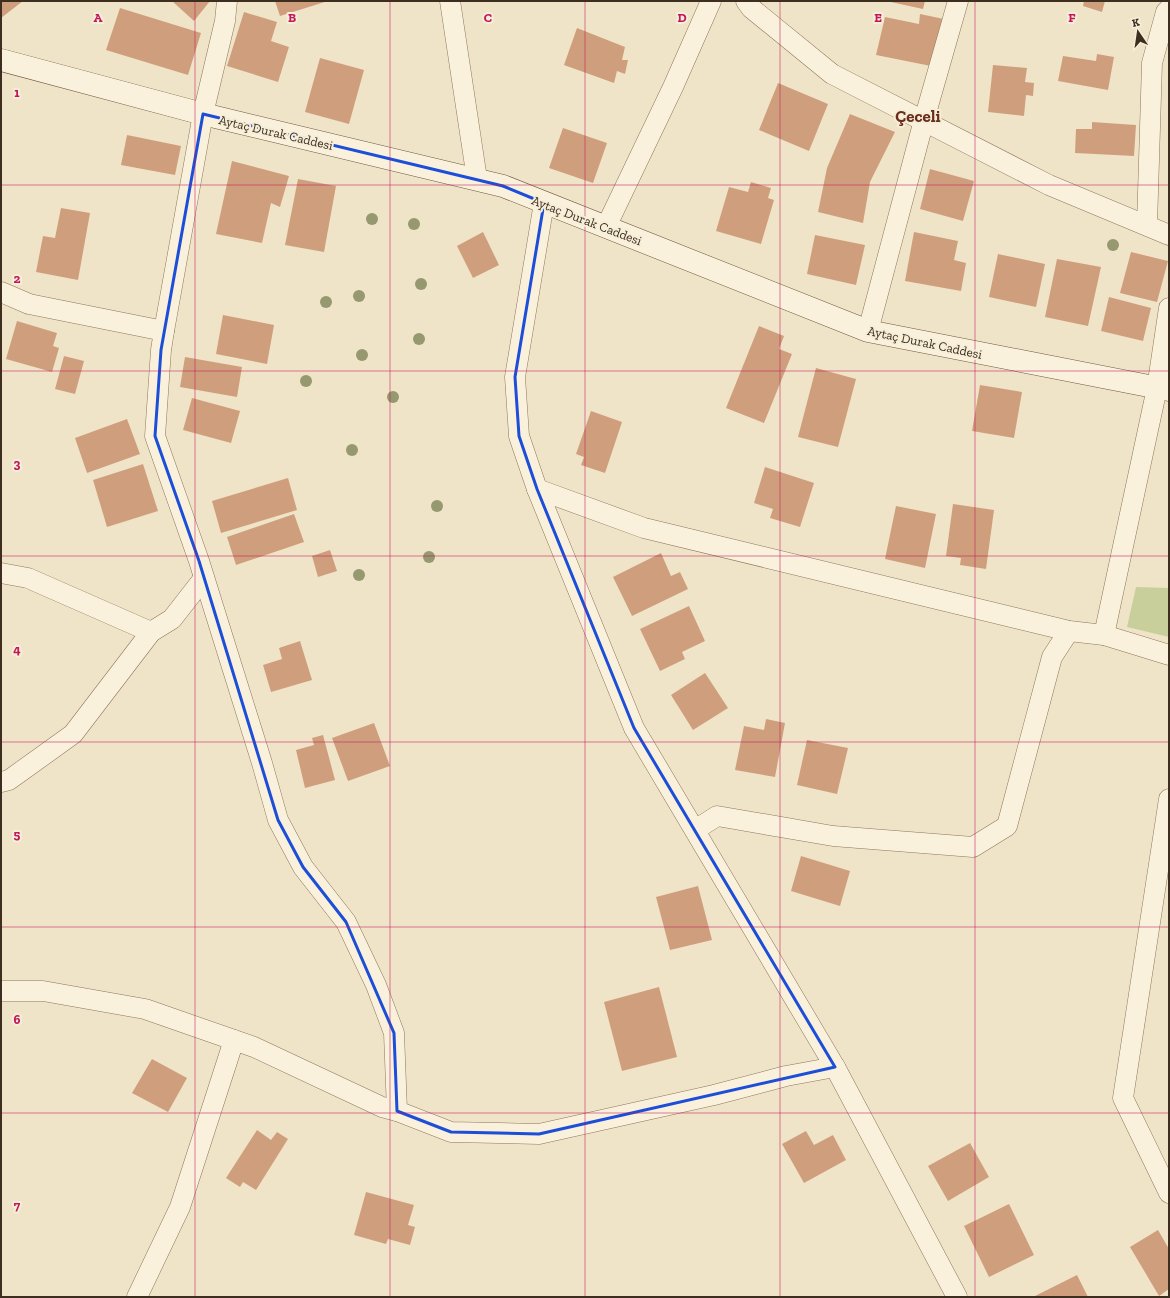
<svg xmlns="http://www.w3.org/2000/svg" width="1170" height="1298" viewBox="0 0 1170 1298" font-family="'Zilla Slab',serif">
<rect width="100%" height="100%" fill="#f0e4c8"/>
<path fill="#c9cf9b" d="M1136,587L1169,588V637L1127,627Z"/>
<g fill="#cf9f7d">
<path d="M1,1H23L1,18Z"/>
<path d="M172,1H210L194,21Z"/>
<path d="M275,1H328L280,16Z"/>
<path d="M886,1H925L923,9Z"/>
<path d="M1084,1H1105L1102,12L1083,6Z"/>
<path d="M120,8L201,33L188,75L106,50Z"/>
<path d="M244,12L277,22L271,41L289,47L278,82L227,66Z"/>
<path d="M920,14L944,19L931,66L876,55L885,17L919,24Z"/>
<path d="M577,28L625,47L622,60H628L625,74L617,71L614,83L564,65Z"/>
<path d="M1097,54L1114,57L1108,90L1058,81L1063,56L1096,61Z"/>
<path d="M320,58L364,70L349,124L305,112Z"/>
<path d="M993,65L1027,68L1025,82L1034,83L1033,96L1026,95L1024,116L988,112Z"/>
<path d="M778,83L828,104L809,151L759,130Z"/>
<path d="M850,114L895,132L870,182L863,223L818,212L827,168Z"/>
<path d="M1092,122L1136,125L1134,156L1075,153L1076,129H1092Z"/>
<path d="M563,128L607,143L593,183L549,168Z"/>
<path d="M127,135L181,146L175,175L121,165Z"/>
<path d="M232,161L289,176L280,207L271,203L262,243L216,234Z"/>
<path d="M930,169L974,181L963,221L920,209Z"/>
<path d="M298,179L336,186L324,252L285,245Z"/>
<path d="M751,182L771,188L768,198L774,200L761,244L716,231L729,187L748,192Z"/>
<path d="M61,208L90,213L78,280L36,272L43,236L55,238Z"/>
<path d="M483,232L499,265L473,278L457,246Z"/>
<path d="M914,232L958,241L954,260L966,263L961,291L905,281Z"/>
<path d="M815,235L865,245L856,285L807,274Z"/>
<path d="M1131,252L1168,261L1157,302L1120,293Z"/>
<path d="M998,254L1045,264L1036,307L989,297Z"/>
<path d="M1057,259L1101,267L1088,326L1045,317Z"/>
<path d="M1109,297L1151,308L1143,341L1101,331Z"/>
<path d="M223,315L274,325L267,364L216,354Z"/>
<path d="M17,321L57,333L53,346L59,348L52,372L6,359Z"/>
<path d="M759,326L784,336L779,349L792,354L764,423L726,408Z"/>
<path d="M64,356L84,361L75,394L55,389Z"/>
<path d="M185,357L242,367L237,397L180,387Z"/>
<path d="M816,368L856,379L838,447L798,437Z"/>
<path d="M980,385L1022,392L1014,438L972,431Z"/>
<path d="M192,398L240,411L231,443L183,430Z"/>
<path d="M591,411L622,422L605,473L581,465L584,457L576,454Z"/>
<path d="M127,419L140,454L87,473L75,438Z"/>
<path d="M143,464L158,511L107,527L93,480Z"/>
<path d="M765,467L814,483L800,527L770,518L773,509L754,503Z"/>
<path d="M288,478L297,510L221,533L212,501Z"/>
<path d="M953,504L994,510L986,569L960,565L961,558L946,556Z"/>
<path d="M896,506L936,514L925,568L885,559Z"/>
<path d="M294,514L304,542L236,565L227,537Z"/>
<path d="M330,550L337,571L318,577L312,556Z"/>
<path d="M661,553L671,576L680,572L688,589L632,616L613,577Z"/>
<path d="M689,606L705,641L682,652L685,659L660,671L640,629Z"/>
<path d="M300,641L312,680L271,692L263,665L282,659L279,648Z"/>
<path d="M705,673L728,708L693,730L671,695Z"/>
<path d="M766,719L785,723L775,777L735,770L744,726L764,730Z"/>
<path d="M374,723L390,766L348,781L332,738Z"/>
<path d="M323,735L335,780L305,788L296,750L314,745L312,738Z"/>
<path d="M807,740L848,748L837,794L797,785Z"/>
<path d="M801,856L850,871L840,906L791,891Z"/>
<path d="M698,886L712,940L670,950L656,897Z"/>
<path d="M659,987L677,1057L622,1071L604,1002Z"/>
<path d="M152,1059L187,1078L168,1112L132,1093Z"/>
<path d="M257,1130L271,1140L277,1132L288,1139L256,1190L243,1182L240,1187L226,1178Z"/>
<path d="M806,1131L814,1145L833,1135L846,1160L804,1183L782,1144Z"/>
<path d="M970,1143L989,1177L948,1201L928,1166Z"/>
<path d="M366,1192L414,1205L408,1225L415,1227L410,1245L388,1239L386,1244L354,1235Z"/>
<path d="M1009,1204L1034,1255L989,1277L964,1226Z"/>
<path d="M1158,1230L1169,1249V1289L1159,1296L1130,1247Z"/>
<path d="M1077,1275L1088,1297H1033Z"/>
</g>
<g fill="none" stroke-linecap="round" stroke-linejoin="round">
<g stroke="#8d765c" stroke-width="21">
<g id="minor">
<path d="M227,1L225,21L203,114L164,331L161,350L155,436L199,561L262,763L278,820L303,867L346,922L376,985L394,1033L397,1111"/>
<path d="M450,1L477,179"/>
<path d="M746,1L751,8L832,74L1049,185L1169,235"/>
<path d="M544,203L515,377L519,436L537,489L634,728L835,1067L957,1297"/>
<path d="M1147,225L1152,63L1166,12L1169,9"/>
<path d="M606,227L673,87L711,1"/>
<path d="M1,292L29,304L164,331"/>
<path d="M868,331L924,120L958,1"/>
<path d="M537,489L644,528L1069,631L1104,635L1169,655"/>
<path d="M1,573L28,578L151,632"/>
<path d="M1104,635L1157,388L1169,308"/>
<path d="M1,782L9,780L73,734L151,632L172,619L204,578"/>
<path d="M1169,799L1123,1098L1169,1193"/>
<path d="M695,830L717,816L833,836L973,847L1007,826L1052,657L1069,631"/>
<path d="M1,991H43L145,1009L254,1047L382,1107L397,1111L451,1132L539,1134L714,1095L786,1076L835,1067"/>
<path d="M137,1297L180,1207L234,1040"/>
</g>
</g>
<g stroke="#6f573f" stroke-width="23">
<path id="secondary" d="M1,60L203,114L503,186L868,331L1169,390"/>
</g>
<use href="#minor" stroke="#faf1dc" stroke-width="20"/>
<use href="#secondary" stroke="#faf1dc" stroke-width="22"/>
</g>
<g fill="#96986f">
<circle cx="372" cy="219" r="6"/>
<circle cx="414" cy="224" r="6"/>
<circle cx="1113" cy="245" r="6"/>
<circle cx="421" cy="284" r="6"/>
<circle cx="359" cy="296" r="6"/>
<circle cx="326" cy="302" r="6"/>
<circle cx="419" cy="339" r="6"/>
<circle cx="362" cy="355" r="6"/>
<circle cx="306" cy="381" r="6"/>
<circle cx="393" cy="397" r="6"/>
<circle cx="352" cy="450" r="6"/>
<circle cx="437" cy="506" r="6"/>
<circle cx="429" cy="557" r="6"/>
<circle cx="359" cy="575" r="6"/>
</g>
<path fill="none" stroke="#1d4ed8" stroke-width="3" stroke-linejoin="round" d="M203,114L503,186L544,203L515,377L519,436L537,489L634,728L835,1067L539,1134L451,1132L397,1111L394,1033L346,922L303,867L278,820L199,561L155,436L161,350Z"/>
<path fill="none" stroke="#c2185b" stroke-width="1" stroke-opacity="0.55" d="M195,1V1297M390,1V1297M585,1V1297M780,1V1297M975,1V1297M1,185H1169M1,371H1169M1,556H1169M1,742H1169M1,927H1169M1,1113H1169"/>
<g text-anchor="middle" stroke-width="4" stroke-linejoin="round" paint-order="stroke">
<g font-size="13" fill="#3d2e20" stroke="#f7eed8">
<text transform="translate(276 132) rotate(13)" y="5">Aytaç Durak Caddesi</text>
<text transform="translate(587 220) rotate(21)" y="5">Aytaç Durak Caddesi</text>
<text transform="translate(925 342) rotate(12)" y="5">Aytaç Durak Caddesi</text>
</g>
<g font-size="17" font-weight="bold" fill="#6b2e1e" stroke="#f7eed8">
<text x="918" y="122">Çeceli</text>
</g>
</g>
<g font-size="13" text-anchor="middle" font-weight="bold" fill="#c2185b" stroke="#f7eed8" stroke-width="4" stroke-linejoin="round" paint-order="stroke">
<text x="98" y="22">A</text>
<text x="292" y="22">B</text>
<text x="488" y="22">C</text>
<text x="682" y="22">D</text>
<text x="878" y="22">E</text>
<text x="1072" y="22">F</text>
<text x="17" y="97">1</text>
<text x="17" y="283">2</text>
<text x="17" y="468">3</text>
<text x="17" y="654">4</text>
<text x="17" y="839">5</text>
<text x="17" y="1024">6</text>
<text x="17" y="1210">7</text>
</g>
<rect width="1170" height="1298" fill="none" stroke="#3d2e20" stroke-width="4"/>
<g transform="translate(1138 32) rotate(347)" stroke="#f7eed8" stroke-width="3" paint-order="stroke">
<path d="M0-3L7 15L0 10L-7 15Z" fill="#3d2e20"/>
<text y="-6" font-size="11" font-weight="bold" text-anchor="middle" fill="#3d2e20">K</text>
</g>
</svg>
